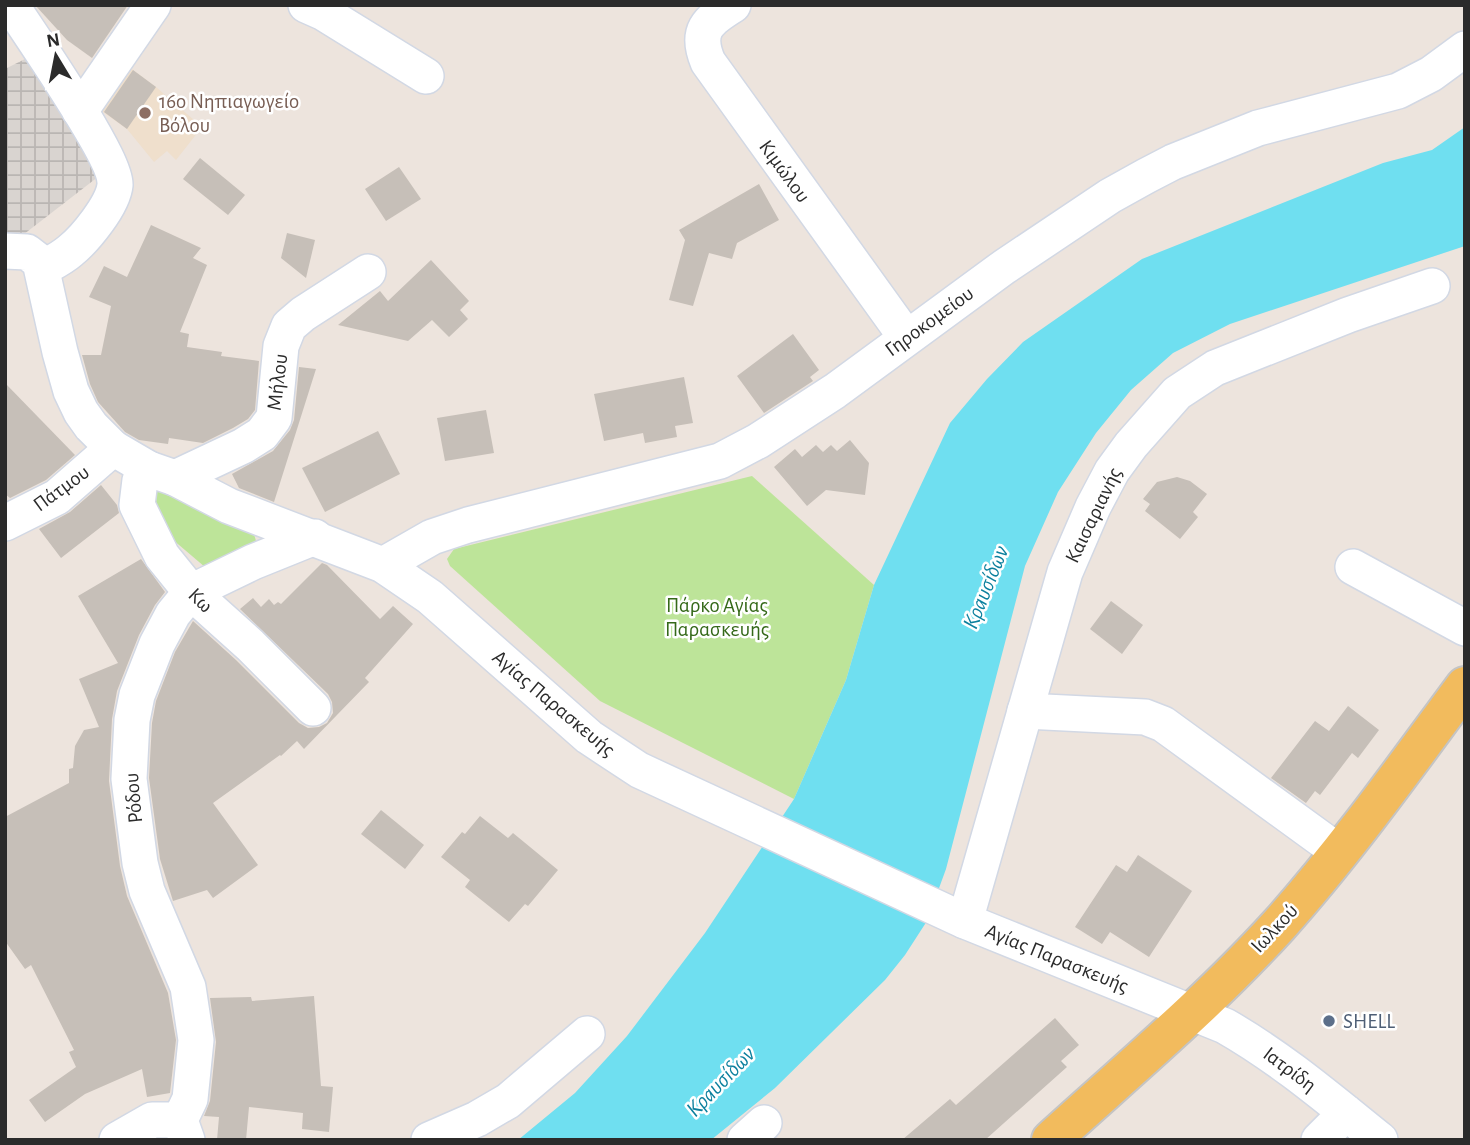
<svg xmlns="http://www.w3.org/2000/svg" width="1470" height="1145" viewBox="0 0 1470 1145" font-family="'Alegreya Sans',sans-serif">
<defs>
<pattern id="plaza-grid" width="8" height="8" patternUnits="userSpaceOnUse" patternTransform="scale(1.75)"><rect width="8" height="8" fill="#d9d4d0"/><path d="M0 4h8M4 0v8" fill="none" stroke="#bab6b3"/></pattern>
</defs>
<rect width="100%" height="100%" fill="#ede4dd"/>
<path fill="#efdfcc" d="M129,67L156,87L202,127L176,160L167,151L154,162L127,129L99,109Z"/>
<g fill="#bde499">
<path d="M752,476L874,585L846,680L794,799L600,701L450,566L447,559L454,549Z"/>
<path d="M154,482L253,531L257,544L212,573L172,539L146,492Z"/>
</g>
<path fill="url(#plaza-grid)" d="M27,58L103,173L19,238H5V69Z"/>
<path fill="#6fdff0" d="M1465,127V246L1230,324L1173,353L1131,390L1096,433L1058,492L1025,566L946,869L927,921L905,955L885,980L775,1088L711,1140H518L575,1093L627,1036L705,933L794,799L846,680L874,585L950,423L987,379L1023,342L1142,259L1383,163L1432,150Z"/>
<g fill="#c6bfb8">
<path d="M35,5H128L92,58L67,40Z"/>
<path d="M133,70L156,87L127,129L104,112Z"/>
<path d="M200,158L245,195L228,215L183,179Z"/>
<path d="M399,167L421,199L386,221L365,189Z"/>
<path d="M759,184L779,220L737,243L732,259L709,253L693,306L669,300L685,240L679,230Z"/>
<path d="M151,225L201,248L193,258L207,265L180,332L189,334L187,347L222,352L221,356L259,361L255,410L248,419L233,428L203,443L169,438L168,444L139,440L125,432L98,402L90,384L82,355H101L111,306L89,297L104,266L127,277Z"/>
<path d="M287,233L315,240L306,278L281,258Z"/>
<path d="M431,260L469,301L460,310L468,319L449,337L432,320L408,341L338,325L380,291L388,301Z"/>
<path d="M793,334L819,370L810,377L813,381L764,413L737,376Z"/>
<path d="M299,367L316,369L274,502L239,488L232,474L273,451L290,430L294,420Z"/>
<path d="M684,377L693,423L675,426L677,437L645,443L643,433L604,441L594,394Z"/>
<path d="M5,383L75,455L46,480L10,498L5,494Z"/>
<path d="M486,410L494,453L445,461L437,418Z"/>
<path d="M378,431L400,474L325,512L302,468Z"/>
<path d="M850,440L869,463L865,495L826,490L807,506L774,467L795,449L802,457L816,445L823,452L831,445L837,451Z"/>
<path d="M1177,477L1190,481L1207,494L1193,512L1198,517L1180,539L1145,511L1150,504L1143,499L1157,482Z"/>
<path d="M101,485L117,505L119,513L61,558L39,529L70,512Z"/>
<path d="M141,559L165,592L155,605L139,635L117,691L112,719L109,781L120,866L127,896L168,993L176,1040L170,1093L147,1097L142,1069L85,1094L45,1122L29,1100L76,1067L69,1052L74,1050L31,965L25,969L5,941V817L69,783V769L73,768L75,746L84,730L99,727L79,679L118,663L78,596Z"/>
<path d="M322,563L327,565L380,619L393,606L413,624L365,678L369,682L304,749L297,741L281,756L280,755L213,803L258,865L213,898L207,890L173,901L160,859L149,778L152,723L156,701L175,652L193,621L236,660L299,723L308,728L319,727L327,723L333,713L332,702L328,694L240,609L253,598L261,607L269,599L274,605L278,602L281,604Z"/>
<path d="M1111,601L1143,625L1122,654L1090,629Z"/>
<path d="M1348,706L1379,730L1358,758L1352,753L1320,795L1315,791L1306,803L1271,778L1315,721L1329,731Z"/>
<path d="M381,810L424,845L405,869L361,834Z"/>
<path d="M480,816L508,838L513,833L558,870L528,906L525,904L509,922L465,887L470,880L441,857L462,832L465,834Z"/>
<path d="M1138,855L1192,891L1149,957L1110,932L1102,944L1075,927L1116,865L1127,872Z"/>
<path d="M314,996L321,1086L333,1087L329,1132L302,1129L303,1113L249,1107L246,1140H217L219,1117L204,1116L210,1101L216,1042L210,998L251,997L252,1001Z"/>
<path d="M1055,1018L1079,1045L1061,1061L1067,1067L985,1140H902L950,1099L956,1105Z"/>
</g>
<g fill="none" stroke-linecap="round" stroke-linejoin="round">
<g stroke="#d2d8e4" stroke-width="38">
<g id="minor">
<path d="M11,5C30,34 117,159 115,185C113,205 85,239 70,251C62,258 52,263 43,268"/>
<path d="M306,5L324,13L426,76"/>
<path d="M733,5C707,21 695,31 708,62L906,337"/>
<path d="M80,111L153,5"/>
<path d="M5,251L27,252L40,262L60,352L71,391L81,412L91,426L113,448L149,469L175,478L229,506L383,565L430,597L589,737L639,770L965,921L1225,1026C1281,1058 1329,1099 1380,1140"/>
<path d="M149,469L140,480L137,505L162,556L191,592L250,645L313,708"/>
<path d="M175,478L243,446L262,434L274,418L281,346L289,326L303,314L368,272"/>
<path d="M5,523L57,497L113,448"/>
<path d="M383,565L432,537L468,525L720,461L758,441L835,391L1004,267L1110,196L1146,176L1173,162L1258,128L1398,91L1431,74L1465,49"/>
<path d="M1353,567L1465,628"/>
<path d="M1025,711L1145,717L1163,724L1339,852"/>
<path d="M965,921L1065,572L1093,507L1112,471L1131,445L1177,393L1215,368L1348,315L1432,286"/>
<path d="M117,1140L152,1120H180"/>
<path d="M187,1140L180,1120L190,1099L196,1040L188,987L147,891L140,863L129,779L132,720L137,695L157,644L173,614L191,592L253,562L315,537"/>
<path d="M429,1140L477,1119L508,1101L587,1034"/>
<path d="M745,1140L764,1123"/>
<path d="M1319,1140L1346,1113"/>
</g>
</g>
<g stroke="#c4c4c4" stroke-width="42">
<path id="major" d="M1051,1140C1128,1070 1209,1002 1279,925C1346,850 1405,767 1465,686"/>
</g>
<use href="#minor" stroke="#fff" stroke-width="35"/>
<use href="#major" stroke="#f2bb5d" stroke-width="38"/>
</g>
<circle fill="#8d6e63" stroke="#fff" stroke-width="2.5" cx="145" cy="113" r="7"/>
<circle fill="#5c6f8a" stroke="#fff" stroke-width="2.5" cx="1329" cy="1021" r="7"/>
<g text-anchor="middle" stroke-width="5" stroke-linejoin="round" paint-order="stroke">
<g font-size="21" fill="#785e54" stroke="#fff" text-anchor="start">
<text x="159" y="108">16ο Νηπιαγωγείο<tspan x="159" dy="24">Βόλου</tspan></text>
</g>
<g font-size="21" fill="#2b2b2b" stroke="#fff">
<text transform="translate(785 171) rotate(54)" y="7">Κιμώλου</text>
<text transform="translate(929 321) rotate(-36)" y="7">Γηροκομείου</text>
<text transform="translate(277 382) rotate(-83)" y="7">Μήλου</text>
<text transform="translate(61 488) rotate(-36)" y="7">Πάτμου</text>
<text transform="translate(1093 515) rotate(-64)" y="7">Καισαριανής</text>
<text transform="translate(201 600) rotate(44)" y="7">Κω</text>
<text transform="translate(554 703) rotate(40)" y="7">Αγίας Παρασκευής</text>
<text transform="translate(133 798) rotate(-95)" y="7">Ρόδου</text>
<text transform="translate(1274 928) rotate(-47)" y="7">Ιωλκού</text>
<text transform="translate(1057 958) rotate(22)" y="7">Αγίας Παρασκευής</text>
<text transform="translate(1290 1069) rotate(37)" y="7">Ιατρίδη</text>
</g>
<g font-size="21" fill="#356919" stroke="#fff">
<text x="717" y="612">Πάρκο Αγίας<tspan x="717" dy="24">Παρασκευής</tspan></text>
</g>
<g font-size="21" fill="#4e5e75" stroke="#fff" text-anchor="start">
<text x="1343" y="1028">SHELL</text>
</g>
<g font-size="23" font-style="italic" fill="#0c809e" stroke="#fff">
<text transform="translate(985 587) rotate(-68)" y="8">Κραυσίδων</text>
<text transform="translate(720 1081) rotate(-46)" y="8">Κραυσίδων</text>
</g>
</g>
<rect width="1470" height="1145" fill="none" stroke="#2b2b2b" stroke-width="14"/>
<g transform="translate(56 56) rotate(350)" stroke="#ffffff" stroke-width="5" paint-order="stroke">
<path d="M0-5L12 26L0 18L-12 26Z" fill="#2b2b2b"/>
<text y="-10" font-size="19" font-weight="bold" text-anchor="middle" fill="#2b2b2b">N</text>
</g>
</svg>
